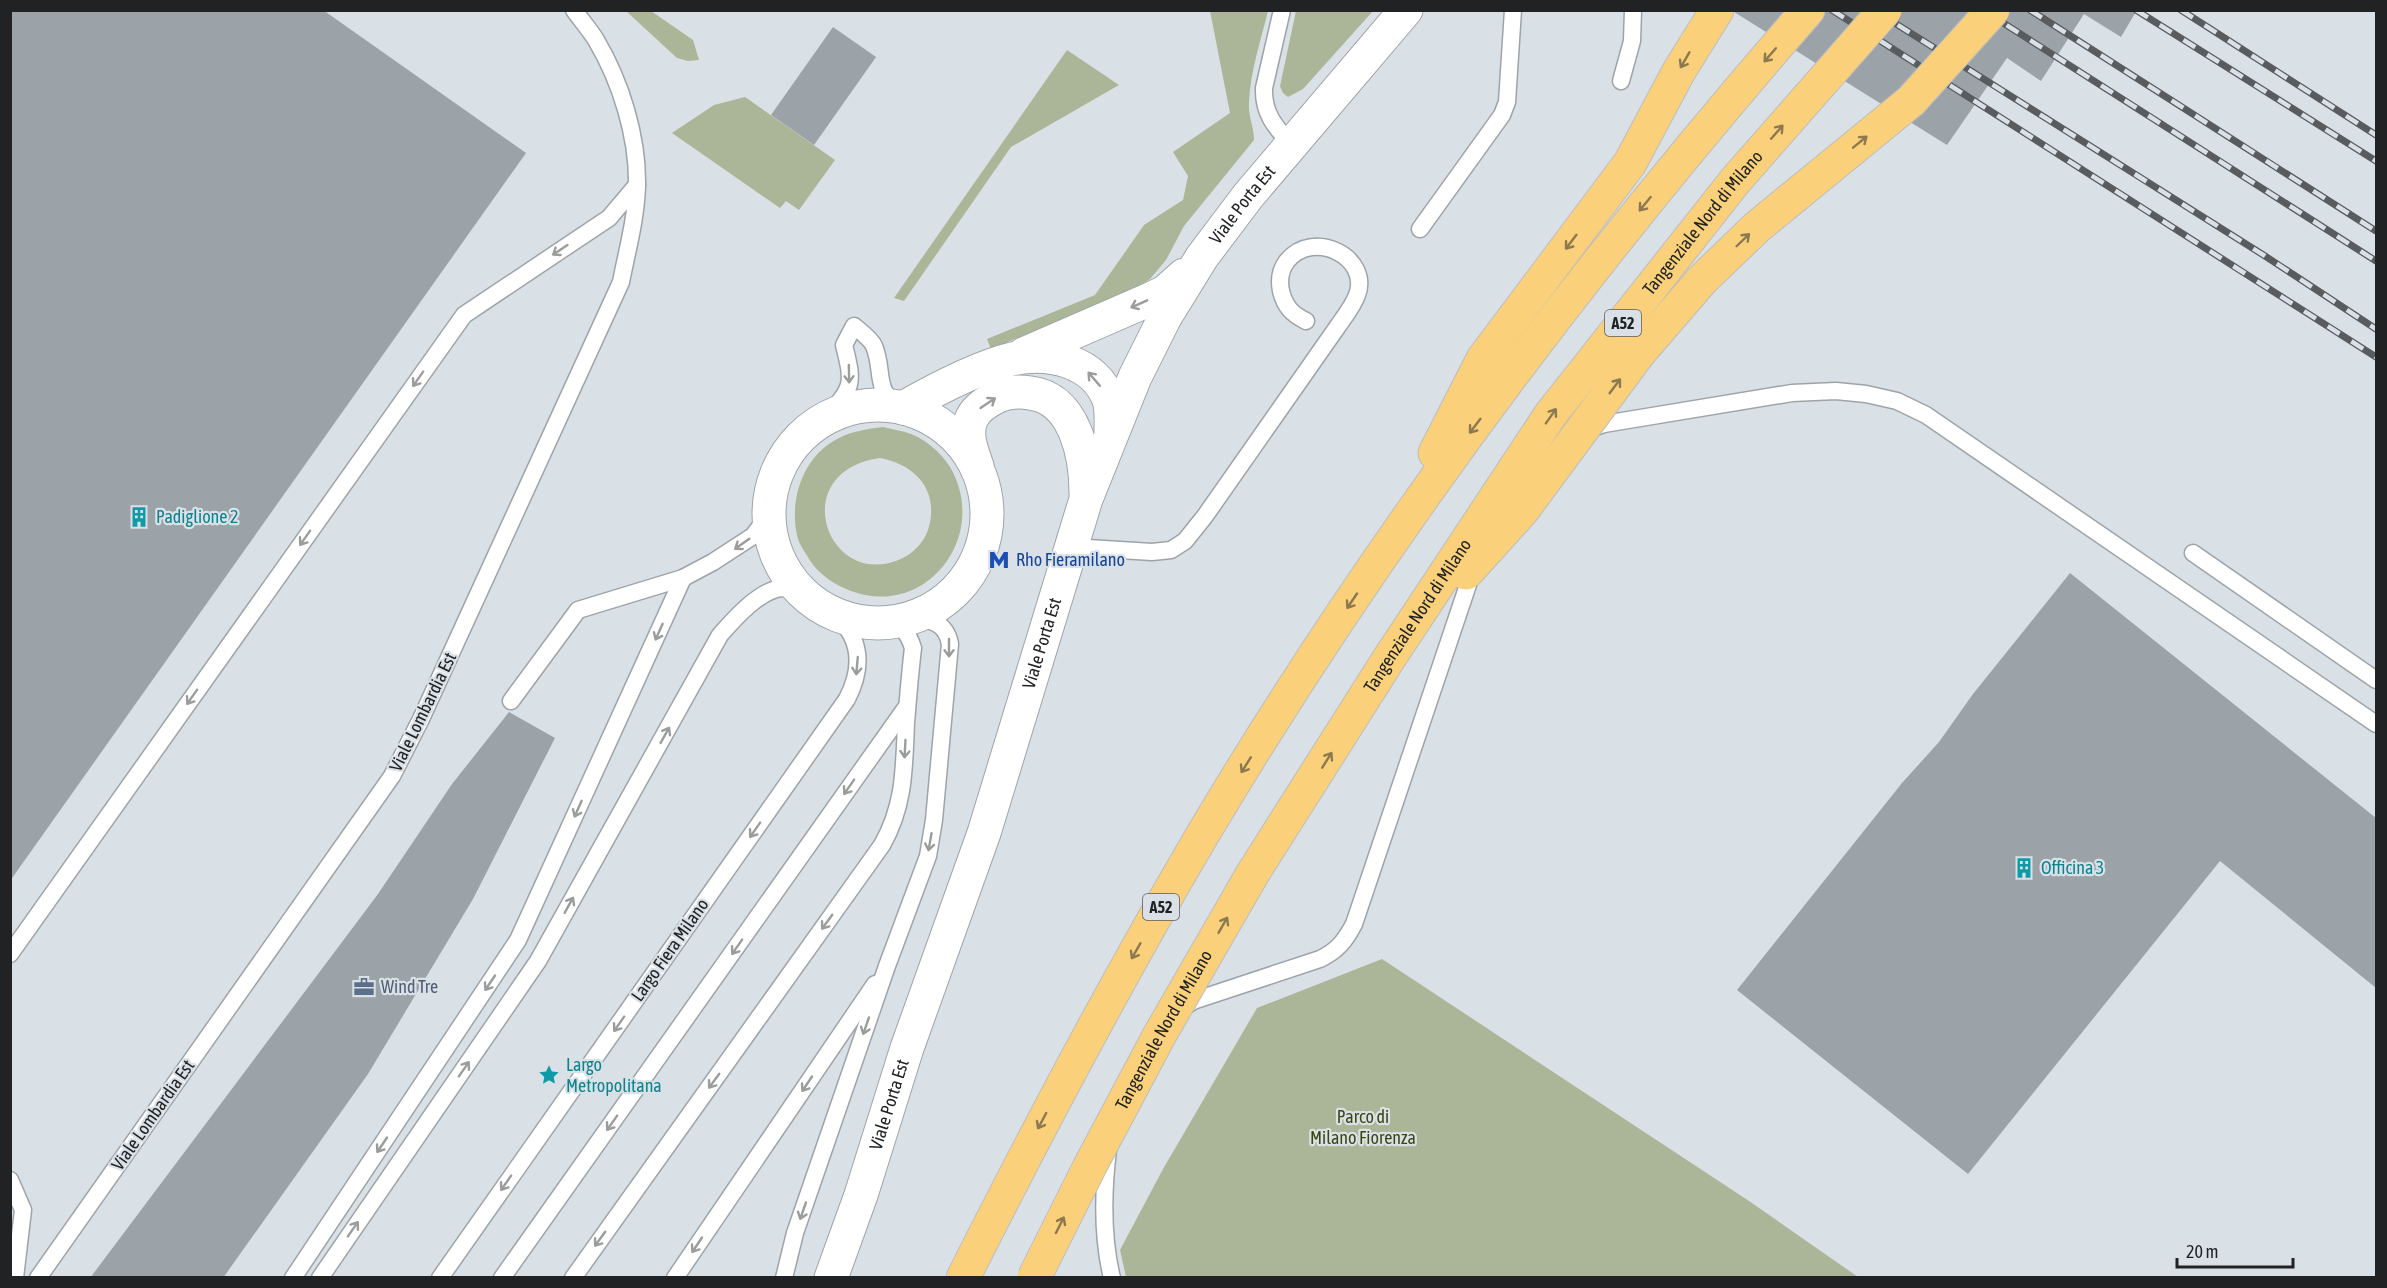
<svg xmlns="http://www.w3.org/2000/svg" width="2387" height="1288" viewBox="0 0 2387 1288" font-family="'Asap Condensed',sans-serif">
<rect width="100%" height="100%" fill="#dae1e6"/>
<g fill="#abb598" fill-rule="evenodd">
<path d="M626,11H651L693,40L699,60L688,61L677,58Z"/>
<path d="M1210,11H1268C1261,40 1250,72 1249,103C1248,116 1254,127 1254,140L1184,226L1166,260L1150,279L1131,291L991,349L987,339L1095,295L1144,225L1183,200L1188,176L1173,152L1230,113Z"/>
<path d="M1296,11H1373L1303,89L1288,97L1283,93L1280,86Z"/>
<path d="M1067,50L1119,85L1011,147L904,301L894,298Z"/>
<path d="M745,97L835,160L799,210L786,201L780,208L672,133L714,105Z"/>
<path d="M883,427C890,429 898,430 905,432C923,437 940,451 950,467C990,535 927,619 851,591C835,585 819,575 809,559C806,553 800,546 798,539C788,502 802,456 839,438C853,431 867,429 883,427ZM880,458C917,465 940,492 928,530C923,545 910,556 896,561C825,586 787,471 880,458Z"/>
<path d="M1382,959L1749,1201L1858,1277H1126L1120,1250L1163,1169L1257,1008Z"/>
</g>
<g fill="#9ca3a8">
<path d="M10,10H323L526,153L10,881Z"/>
<path d="M1731,10H2137L2121,37L2084,14L2041,81L2007,58L1947,145Z"/>
<path d="M833,27L876,57L814,145L771,115Z"/>
<path d="M2070,573L2376,818V988L2220,861L1968,1174L1737,990L1902,783L1939,742L1973,694Z"/>
<path d="M509,712L555,738L473,899L368,1074L223,1278H90L378,894L452,784Z"/>
</g>
<g fill="none" stroke-linecap="round" stroke-linejoin="round">
<g stroke="#9da4a9" stroke-width="19">
<g id="lane">
<path d="M1282,10L1264,88C1263,113 1275,127 1291,144"/>
<path d="M1621,81L1632,41L1633,10"/>
<path d="M1420,229L1502,115L1507,102L1513,10"/>
<path d="M827,417C853,386 854,385 844,345L854,326C860,331 871,339 874,346C885,372 872,393 903,408"/>
<path d="M1587,430L1604,424L1792,393L1836,391L1866,394L1897,401L1926,415L2376,724"/>
<path d="M1072,547L1152,552L1171,550L1185,541L1205,516C1249,453 1294,389 1338,326C1345,316 1353,306 1357,295C1371,258 1314,228 1287,261C1280,270 1279,281 1281,291C1285,307 1292,314 1306,321"/>
<path d="M2193,553L2376,680"/>
<path d="M511,701L578,610L683,578L713,562L753,536L762,524L770,496"/>
<path d="M10,954L464,315L609,218L637,185"/>
<path d="M1181,1009L1193,1001L1320,959C1337,951 1345,941 1354,924L1474,567"/>
<path d="M1108,1150C1103,1191 1102,1237 1112,1278"/>
<path d="M10,1180L23,1210L15,1278"/>
<path d="M38,1278L392,776L421,719L621,282C627,251 636,219 637,186C638,137 621,82 596,40C590,30 581,20 574,10"/>
<path d="M293,1278L518,940L683,578"/>
<path d="M320,1278L538,961L720,635C734,619 762,587 785,588C791,589 798,592 803,594"/>
<path d="M440,1278L847,699C863,668 862,638 835,615"/>
<path d="M502,1278L907,706"/>
<path d="M573,1278L882,845C905,805 904,767 906,723C908,698 910,673 913,648C908,632 902,625 885,623"/>
<path d="M675,1278L875,984"/>
<path d="M784,1278L795,1233L887,966L928,856L934,820L950,644C946,622 930,619 910,618"/>
</g>
</g>
<g stroke="#9da4a9" stroke-width="35">
<g id="secondary">
<path d="M1024,354L1146,301L1165,292L1184,275"/>
<circle cx="878" cy="514" r="109"/>
<path d="M903,408C933,391 979,367 1012,359C1049,351 1095,361 1109,400C1112,410 1111,421 1111,432"/>
<path d="M977,466C972,452 965,435 971,420C975,409 988,401 998,396C1008,392 1019,391 1030,393C1075,398 1086,456 1086,493"/>
<path id="s1" d="M831,1278L861,1195L907,1048L984,833L1086,499L1135,377L1165,317L1202,257L1248,196L1406,10"/>
</g>
</g>
<g stroke="#bcbdbd" stroke-width="35">
<g id="highway">
<path d="M1435,453L1483,359L1630,163L1679,71L1717,10"/>
<path d="M963,1278C1038,1129 1116,982 1200,839C1375,544 1583,268 1808,10"/>
</g>
</g>
<use href="#lane" stroke="#fff" stroke-width="16"/>
<use href="#secondary" stroke="#fff" stroke-width="33"/>
<use href="#highway" stroke="#fad07b" stroke-width="33"/>
<g stroke="#595c5f" stroke-width="7">
<g id="rail">
<path d="M1832,10L2376,357"/>
<path d="M1874,10L2265,256L2376,329"/>
<path d="M1983,10L2376,261"/>
<path d="M2030,10L2376,231"/>
<path d="M2136,10L2376,161"/>
<path d="M2181,10L2376,135"/>
</g>
</g>
<use href="#rail" stroke="#dae1e6" stroke-width="4.5" stroke-dasharray="14" stroke-linecap="butt"/>
<g stroke="#bcbdbd" stroke-width="35" stroke-linecap="butt">
<g id="highway-bridge">
<path d="M1466,573L1522,511L1639,353L1702,280L1757,227L1911,101L1993,10"/>
<path id="s2" d="M1034,1278L1090,1166L1159,1036L1253,873L1390,657L1551,414L1735,181L1885,10"/>
</g>
</g>
<use href="#highway-bridge" stroke="#fad07b" stroke-width="33"/>
</g>
<defs><path id="oneway-shaft" d="M-6 0H5M1.5-3L5.5 0L1.5 3" fill="none" stroke-width="1.6" stroke-linecap="round" stroke-linejoin="round" transform="scale(1.5)"/></defs>
<g stroke="#8d7950">
<use href="#oneway-shaft" transform="translate(1770 55) rotate(131)"/>
<use href="#oneway-shaft" transform="translate(1685 60) rotate(120)"/>
<use href="#oneway-shaft" transform="translate(1777 132) rotate(-49)"/>
<use href="#oneway-shaft" transform="translate(1860 142) rotate(-39)"/>
<use href="#oneway-shaft" transform="translate(1645 204) rotate(129)"/>
<use href="#oneway-shaft" transform="translate(1743 240) rotate(-44)"/>
<use href="#oneway-shaft" transform="translate(1571 242) rotate(127)"/>
<use href="#oneway-shaft" transform="translate(1615 386) rotate(-53)"/>
<use href="#oneway-shaft" transform="translate(1551 416) rotate(-55)"/>
<use href="#oneway-shaft" transform="translate(1475 426) rotate(127)"/>
<use href="#oneway-shaft" transform="translate(1352 601) rotate(124)"/>
<use href="#oneway-shaft" transform="translate(1327 760) rotate(-58)"/>
<use href="#oneway-shaft" transform="translate(1246 765) rotate(122)"/>
<use href="#oneway-shaft" transform="translate(1223 925) rotate(-60)"/>
<use href="#oneway-shaft" transform="translate(1136 951) rotate(120)"/>
<use href="#oneway-shaft" transform="translate(1042 1121) rotate(118)"/>
<use href="#oneway-shaft" transform="translate(1060 1225) rotate(-63)"/>
</g>
<g stroke="#9b9c9c">
<use href="#oneway-shaft" transform="translate(560 250) rotate(146)"/>
<use href="#oneway-shaft" transform="translate(1139 304) rotate(156)"/>
<use href="#oneway-shaft" transform="translate(849 374) rotate(89)"/>
<use href="#oneway-shaft" transform="translate(418 379) rotate(125)"/>
<use href="#oneway-shaft" transform="translate(1094 379) rotate(-131)"/>
<use href="#oneway-shaft" transform="translate(988 403) rotate(-34)"/>
<use href="#oneway-shaft" transform="translate(305 538) rotate(125)"/>
<use href="#oneway-shaft" transform="translate(742 544) rotate(145)"/>
<use href="#oneway-shaft" transform="translate(659 632) rotate(114)"/>
<use href="#oneway-shaft" transform="translate(949 648) rotate(90)"/>
<use href="#oneway-shaft" transform="translate(857 666) rotate(95)"/>
<use href="#oneway-shaft" transform="translate(192 697) rotate(125)"/>
<use href="#oneway-shaft" transform="translate(665 735) rotate(-61)"/>
<use href="#oneway-shaft" transform="translate(905 749) rotate(93)"/>
<use href="#oneway-shaft" transform="translate(849 787) rotate(125)"/>
<use href="#oneway-shaft" transform="translate(578 809) rotate(114)"/>
<use href="#oneway-shaft" transform="translate(755 830) rotate(125)"/>
<use href="#oneway-shaft" transform="translate(930 842) rotate(100)"/>
<use href="#oneway-shaft" transform="translate(569 905) rotate(-61)"/>
<use href="#oneway-shaft" transform="translate(827 922) rotate(126)"/>
<use href="#oneway-shaft" transform="translate(737 947) rotate(125)"/>
<use href="#oneway-shaft" transform="translate(490 983) rotate(124)"/>
<use href="#oneway-shaft" transform="translate(619 1024) rotate(125)"/>
<use href="#oneway-shaft" transform="translate(866 1026) rotate(109)"/>
<use href="#oneway-shaft" transform="translate(464 1069) rotate(-55)"/>
<use href="#oneway-shaft" transform="translate(714 1081) rotate(126)"/>
<use href="#oneway-shaft" transform="translate(807 1084) rotate(124)"/>
<use href="#oneway-shaft" transform="translate(612 1123) rotate(125)"/>
<use href="#oneway-shaft" transform="translate(382 1145) rotate(124)"/>
<use href="#oneway-shaft" transform="translate(506 1183) rotate(125)"/>
<use href="#oneway-shaft" transform="translate(803 1211) rotate(109)"/>
<use href="#oneway-shaft" transform="translate(353 1229) rotate(-55)"/>
<use href="#oneway-shaft" transform="translate(600 1239) rotate(126)"/>
<use href="#oneway-shaft" transform="translate(697 1245) rotate(124)"/>
</g>
<defs>
<g id="building-bare" transform="scale(1.62)"><path d="M-4-6H4V6H1V3H-1V6H-4ZM-2.5-4.3h1.7v1.8h-1.7ZM.8-4.3h1.7v1.8H.8ZM-2.5-1h1.7V.8h-1.7ZM.8-1h1.7V.8H.8Z" fill="#0f9aa8" stroke="#dae1e6" stroke-width="2.5" paint-order="stroke"/></g>
<g id="metro-bare" transform="scale(1.62)"><path d="M-5.5 5V-5H-3L0 0L3-5H5.5V5H3V-.5L0 4L-3-.5V5Z" fill="#1a4fb4" stroke="#dae1e6" stroke-width="2.5" paint-order="stroke"/></g>
<g id="office-bare" transform="scale(1.62)"><path d="M-6-3h4V-5.5h4V-3h4V5H-6ZM-1-4.5V-3h2v-1.5ZM-6 0V1H6V0Z" fill="#5c6f8a" stroke="#dae1e6" stroke-width="2.5" paint-order="stroke"/></g>
<g id="sight-bare" transform="scale(1.62)"><path d="M0-6L1.8-2.2L6-1.7L2.9 1.2L3.7 5.4L0 3.3L-3.7 5.4L-2.9 1.2L-6-1.7L-1.8-2.2Z" fill="#0f9aa8" stroke="#dae1e6" stroke-width="2.5" paint-order="stroke"/></g>
</defs>
<g fill-rule="evenodd">
<use href="#building-bare" x="139" y="517"/>
<use href="#metro-bare" x="999" y="560"/>
<use href="#building-bare" x="2024" y="868"/>
<use href="#office-bare" x="364" y="987"/>
<use href="#sight-bare" x="549" y="1075"/>
</g>
<g text-anchor="middle" stroke-width="4.5" stroke-linejoin="round" paint-order="stroke">
<g fill="#dae1e6" stroke="#585b5e" stroke-width="1.5">
<rect x="1605" y="310" width="36" height="26" rx="4.5"/>
<rect x="1143" y="894" width="36" height="26" rx="4.5"/>
</g>
<g font-size="16" font-weight="bold" fill="#202224">
<text x="1623" y="329">A52</text>
<text x="1161" y="913">A52</text>
</g>
<g font-size="18" fill="#202224" stroke="#dae1e6">
<text dy="6" stroke="none"><textPath href="#s1" startOffset="1155">Viale Porta Est</textPath></text>
<text dy="6" stroke="none"><textPath href="#s2" startOffset="1252">Tangenziale Nord di Milano</textPath></text>
<text dy="6" stroke="none"><textPath href="#s2" startOffset="766">Tangenziale Nord di Milano</textPath></text>
<text dy="6" stroke="none"><textPath href="#s1" startOffset="669">Viale Porta Est</textPath></text>
<text transform="translate(423 712) rotate(-64)" y="6">Viale Lombardia Est</text>
<text transform="translate(670 950) rotate(-55)" y="6">Largo Fiera Milano</text>
<text dy="6" stroke="none"><textPath href="#s2" startOffset="280">Tangenziale Nord di Milano</textPath></text>
<text dy="6" stroke="none"><textPath href="#s1" startOffset="183">Viale Porta Est</textPath></text>
<text transform="translate(153 1115) rotate(-55)" y="6">Viale Lombardia Est</text>
</g>
<g font-size="18" fill="#0d838f" stroke="#dae1e6" text-anchor="start">
<text x="156" y="523">Padiglione 2</text>
<text x="2041" y="874">Officina 3</text>
<text x="566" y="1071">Largo<tspan x="566" dy="21">Metropolitana</tspan></text>
</g>
<g font-size="18" fill="#164399" stroke="#dae1e6" text-anchor="start">
<text x="1016" y="566">Rho Fieramilano</text>
</g>
<g font-size="18" fill="#4e5e75" stroke="#dae1e6" text-anchor="start">
<text x="381" y="993">Wind Tre</text>
</g>
<g font-size="18" fill="#394610" stroke="#dae1e6">
<text x="1363" y="1123">Parco di<tspan x="1363" dy="21">Milano Fiorenza</tspan></text>
</g>
</g>
<rect width="2387" height="1288" fill="none" stroke="#202224" stroke-width="24"/>
<path d="M2177 1258v9h116v-9" fill="none" stroke="#202224" stroke-width="3"/>
<text x="2186" y="1258" font-size="18" fill="#202224" stroke="#dae1e6" stroke-width="4.5" paint-order="stroke">20 m</text>
</svg>
